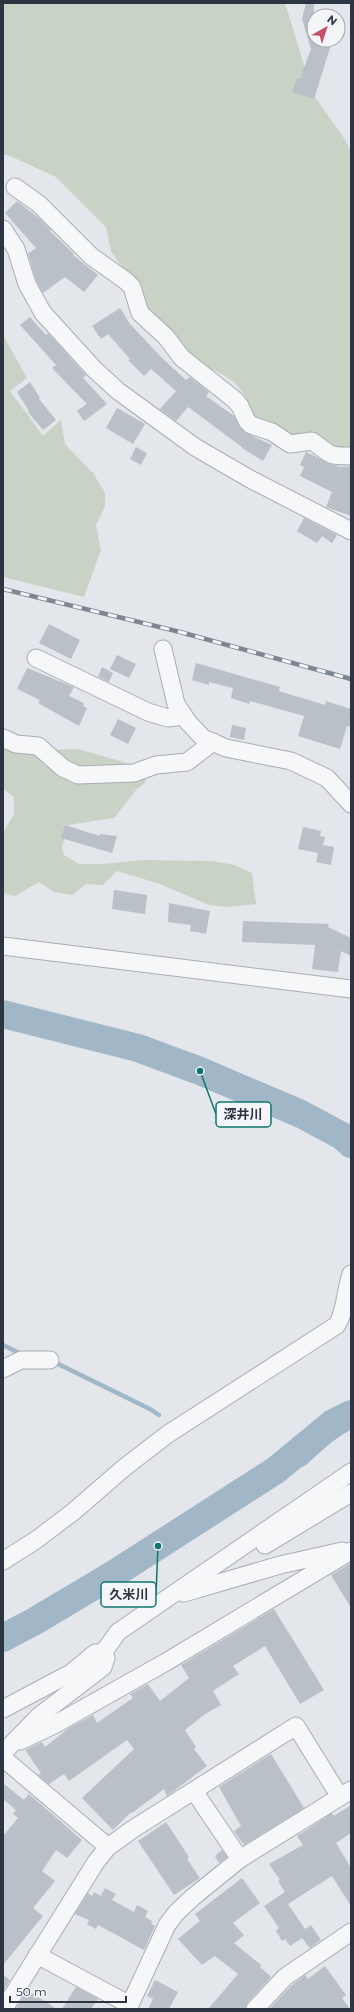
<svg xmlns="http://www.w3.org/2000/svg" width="354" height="2012" viewBox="0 0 354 2012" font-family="Montserrat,'Noto Sans JP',sans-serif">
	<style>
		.green { fill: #c9d3c5 }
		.water { fill: #a1b6c7 }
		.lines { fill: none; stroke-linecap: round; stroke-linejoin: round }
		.stream { stroke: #a1b6c7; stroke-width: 4.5 }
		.river { stroke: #a1b6c7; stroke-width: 28 }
		.building { fill: #bac0c7 }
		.minor-casing { stroke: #a8adb4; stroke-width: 19 }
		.minor { stroke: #f6f7f9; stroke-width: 17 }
		.rail-casing { stroke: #7d8793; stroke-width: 4.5 }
		.rail { stroke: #f3f5f8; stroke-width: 3; stroke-dasharray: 9; stroke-linecap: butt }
		.leader { fill: none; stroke: #0f766e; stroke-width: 1.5 }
		.callout-dot { fill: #0f766e; stroke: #f3f5f8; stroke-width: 1.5 }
		.callout { fill: #f3f5f8; stroke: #0f766e; stroke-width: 1.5 }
		.callout-label { font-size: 13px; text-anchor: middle; font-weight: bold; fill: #2c3541 }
	</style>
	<rect width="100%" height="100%" fill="#e3e6ea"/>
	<g class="green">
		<path d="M3,3H285L313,94L346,141L351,153V447L348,451L329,449L316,436L304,432L291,438L252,419C249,411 248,402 244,395C232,372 200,365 176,360L131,280L111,251L106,227L56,177L8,155H3Z"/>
		<path d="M3,335L27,378L10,391L43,436L61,420L65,444L93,473L105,493V506L96,525L101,550L84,597L3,577Z"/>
		<path d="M3,742L42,750L78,749L144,768L146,782L136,790L114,818L68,825L62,846L64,855L79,864H102L143,860L212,861L235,865L252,873L256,904L225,907L209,905L160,884L117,871L103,885L86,884L72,895L54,892L39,882L15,896L3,893V833L14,814V797L3,789Z"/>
	</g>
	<path class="water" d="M351,1404V1429L330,1443L306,1465L259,1488L258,1485L262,1470L274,1460L293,1438L310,1427L327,1422L343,1412Z"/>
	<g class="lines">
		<g class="stream">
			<path d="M3,1345L21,1354"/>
			<path d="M52,1361L150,1409L159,1415"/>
		</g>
		<g class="river">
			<path d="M3,1014L138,1048L200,1071L301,1114L342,1136L351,1144"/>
			<path d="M3,1638L35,1621L114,1574L276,1470L333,1423L351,1414"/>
		</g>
	</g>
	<g class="building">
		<path d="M306,3H314V41L316,40L331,45L314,99L292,92L297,78L300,79L311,49L302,19Z"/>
		<path d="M17,201L40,219L51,230L50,231L74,254L73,255L98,275L84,292L65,277L43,293L36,280L28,254L36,248L5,213Z"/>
		<path d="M120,308L130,324L162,358L186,380L190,377L209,392L206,396L234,416L244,432L272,445L263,461L242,448V447L188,407L176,421L160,409L176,391L151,369L144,376L128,360L130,359L108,334L101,339L92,326Z"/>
		<path d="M30,317L46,335L48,333L83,372L86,375L83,378L107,404L84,421L77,411L87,404L52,368L56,365L20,325Z"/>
		<path d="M30,382L40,398L39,399L56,420L43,430L28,412L29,411L17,392Z"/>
		<path d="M117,408L145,424L133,444L106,428Z"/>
		<path d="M136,447L147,453L141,465L130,459Z"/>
		<path d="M306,452L330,464L341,467L351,466V516L326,507L332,492L300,476L304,467L300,465Z"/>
		<path d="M304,518L337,535L332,543L322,536L317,543L297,531Z"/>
		<path d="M49,624L80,640L71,659L39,643Z"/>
		<path d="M117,655L136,664L129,678L110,669Z"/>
		<path d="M196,663L280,687L279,691L325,705L326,701L351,709V727L347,726L340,749L298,736L304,716L250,701L249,704L231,698L233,688L209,682V685L192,680Z"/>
		<path d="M102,667L113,673L109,682L98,677Z"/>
		<path d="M27,668L74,687L69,696L84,703L83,706L87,708L79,726L38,703L40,700L17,689Z"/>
		<path d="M118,719L136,728L128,744L110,735Z"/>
		<path d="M232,725L246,728L244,740L230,737Z"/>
		<path d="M65,825L100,836V834L117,836L112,853L61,838Z"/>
		<path d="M303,827L321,831L320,836L325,837L323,845L334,847L331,865L316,862L318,853L298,849Z"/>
		<path d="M114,890L147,895L145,914L112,909Z"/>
		<path d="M169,903L210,911L206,934L190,931L191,925L168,922Z"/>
		<path d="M243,921L329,924L328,927L351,938V956L341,951L338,972L312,969L315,945L242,942Z"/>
		<path d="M351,1563V1608L331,1575Z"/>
		<path d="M274,1609L324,1690L300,1704L265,1646L233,1666L239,1674L213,1691L221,1705L205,1714L185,1730L196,1747L194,1749L207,1766L167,1796L164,1789L132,1813L131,1812L113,1830L82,1798L134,1749L127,1740L69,1781L64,1774L49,1784L38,1775L41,1773L25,1750L42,1742L45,1747L69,1728L93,1715L97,1723L133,1698L130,1694L148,1684L160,1701L189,1678L181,1665Z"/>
		<path d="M271,1754L304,1808L244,1845L234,1831L241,1826L219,1787Z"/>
		<path d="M3,1783L24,1800L29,1794L82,1840L67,1858L56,1850L42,1871L55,1881L33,1908L43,1916L3,1965V1836L18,1818L13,1814L16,1810L3,1799Z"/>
		<path d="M351,1805V1833L336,1843L351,1868V1906L332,1876L288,1904L305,1929L311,1925L321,1940L310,1948L302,1938L290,1946L285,1939L282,1941L276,1931L279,1928L264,1906L285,1892L278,1881L280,1880L269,1864L303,1845L297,1836L332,1813L334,1816Z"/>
		<path d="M166,1822L189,1857L187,1859L200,1878L174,1895L138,1841Z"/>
		<path d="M222,1850L227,1857L219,1863L215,1856Z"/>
		<path d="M242,1878L260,1903L233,1923L244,1935L234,1943L261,1965L260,1967L271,1977L248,2002L245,2009H208L238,1974L215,1956L202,1965L178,1939L200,1921L195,1914Z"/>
		<path d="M105,1888L116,1894L112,1900L134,1912L137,1905L148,1911L145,1917L152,1921L151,1924L155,1926L144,1950L98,1925L96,1929L87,1924L89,1920L75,1914L88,1893L92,1896L94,1892L101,1896Z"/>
		<path d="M325,1966L346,1995L342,1998L350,2009H269L292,1985L305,1975L308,1979Z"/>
		<path d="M3,1975L10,1980L3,1992Z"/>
		<path d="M155,1980L178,1992L169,2009H148L153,1999L147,1996Z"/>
		<path d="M76,1987L98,1999L91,2009H62Z"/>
		<path d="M27,1990L57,2009H16Z"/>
	</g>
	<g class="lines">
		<defs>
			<g id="minor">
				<path d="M15,187L39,204L91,256L126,281L132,287L140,313L166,337L182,358L235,400L240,406L247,421L251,425L272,432L290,444L312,441C332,455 326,456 351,456"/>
				<path d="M3,229L16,249L27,284L43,313L94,369L118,391L195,447L250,479L351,531"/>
				<path d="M163,649L176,704L188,722L203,738L226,748L291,761L327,778L351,804"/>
				<path d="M36,658L148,712L168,718L184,716"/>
				<path d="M3,738L16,744L38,746L63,768L78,775L134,773L156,765L187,762L213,742"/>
				<path d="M3,946L351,989"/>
				<path d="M3,1369L21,1360H50"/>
				<path d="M265,1545L351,1493"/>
				<path d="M3,1561L36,1540L73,1512L125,1467L168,1434L337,1325C346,1310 345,1291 351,1274"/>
				<path d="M184,1593L280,1565L342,1551"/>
				<path d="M3,1709L71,1673L95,1653H103"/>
				<path d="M20,1741L54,1725L166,1662L351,1551"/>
				<path d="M3,1753L39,1716L103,1667L106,1658L103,1653L118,1632L351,1472"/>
				<path d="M3,1758L108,1847"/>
				<path d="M194,1791L240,1859"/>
				<path d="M37,1955L130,2005"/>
				<path d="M4,2009L96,1862L108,1847L133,1829L296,1726L340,1797"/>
				<path d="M128,2009L167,1925L176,1913L193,1897L240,1859L351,1790"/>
				<path d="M255,2009L285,1977L351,1932"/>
			</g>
		</defs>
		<use href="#minor" class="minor-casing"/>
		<use href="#minor" class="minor"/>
		<defs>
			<path id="rail" d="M3,589L180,632L351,679"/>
		</defs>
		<use href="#rail" class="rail-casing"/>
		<use href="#rail" class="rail"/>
	</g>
	<path class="leader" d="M200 1071L216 1114M158 1546L156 1595"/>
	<g class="callout-dot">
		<circle cx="200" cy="1071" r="4"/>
		<circle cx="158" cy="1546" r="4"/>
	</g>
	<g class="callout">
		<rect x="216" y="1102" width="55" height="25" rx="4"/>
		<rect x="101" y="1582" width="55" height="25" rx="4"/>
	</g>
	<g class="callout-label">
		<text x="243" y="1119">深井川</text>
		<text x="129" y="1599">久米川</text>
	</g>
	<rect width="354" height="2012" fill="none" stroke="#2c3541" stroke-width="8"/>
	<g transform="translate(326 28) rotate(39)"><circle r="19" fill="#f3f5f8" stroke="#a3a8af"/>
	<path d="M0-3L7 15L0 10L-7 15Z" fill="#c6516b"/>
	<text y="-6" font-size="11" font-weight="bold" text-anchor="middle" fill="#2c3541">N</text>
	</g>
	<path d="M10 1996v6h116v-6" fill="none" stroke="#2c3541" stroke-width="2"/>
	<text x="16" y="1996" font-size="12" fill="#2c3541" stroke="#f3f5f8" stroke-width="3" paint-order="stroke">50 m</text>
</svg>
